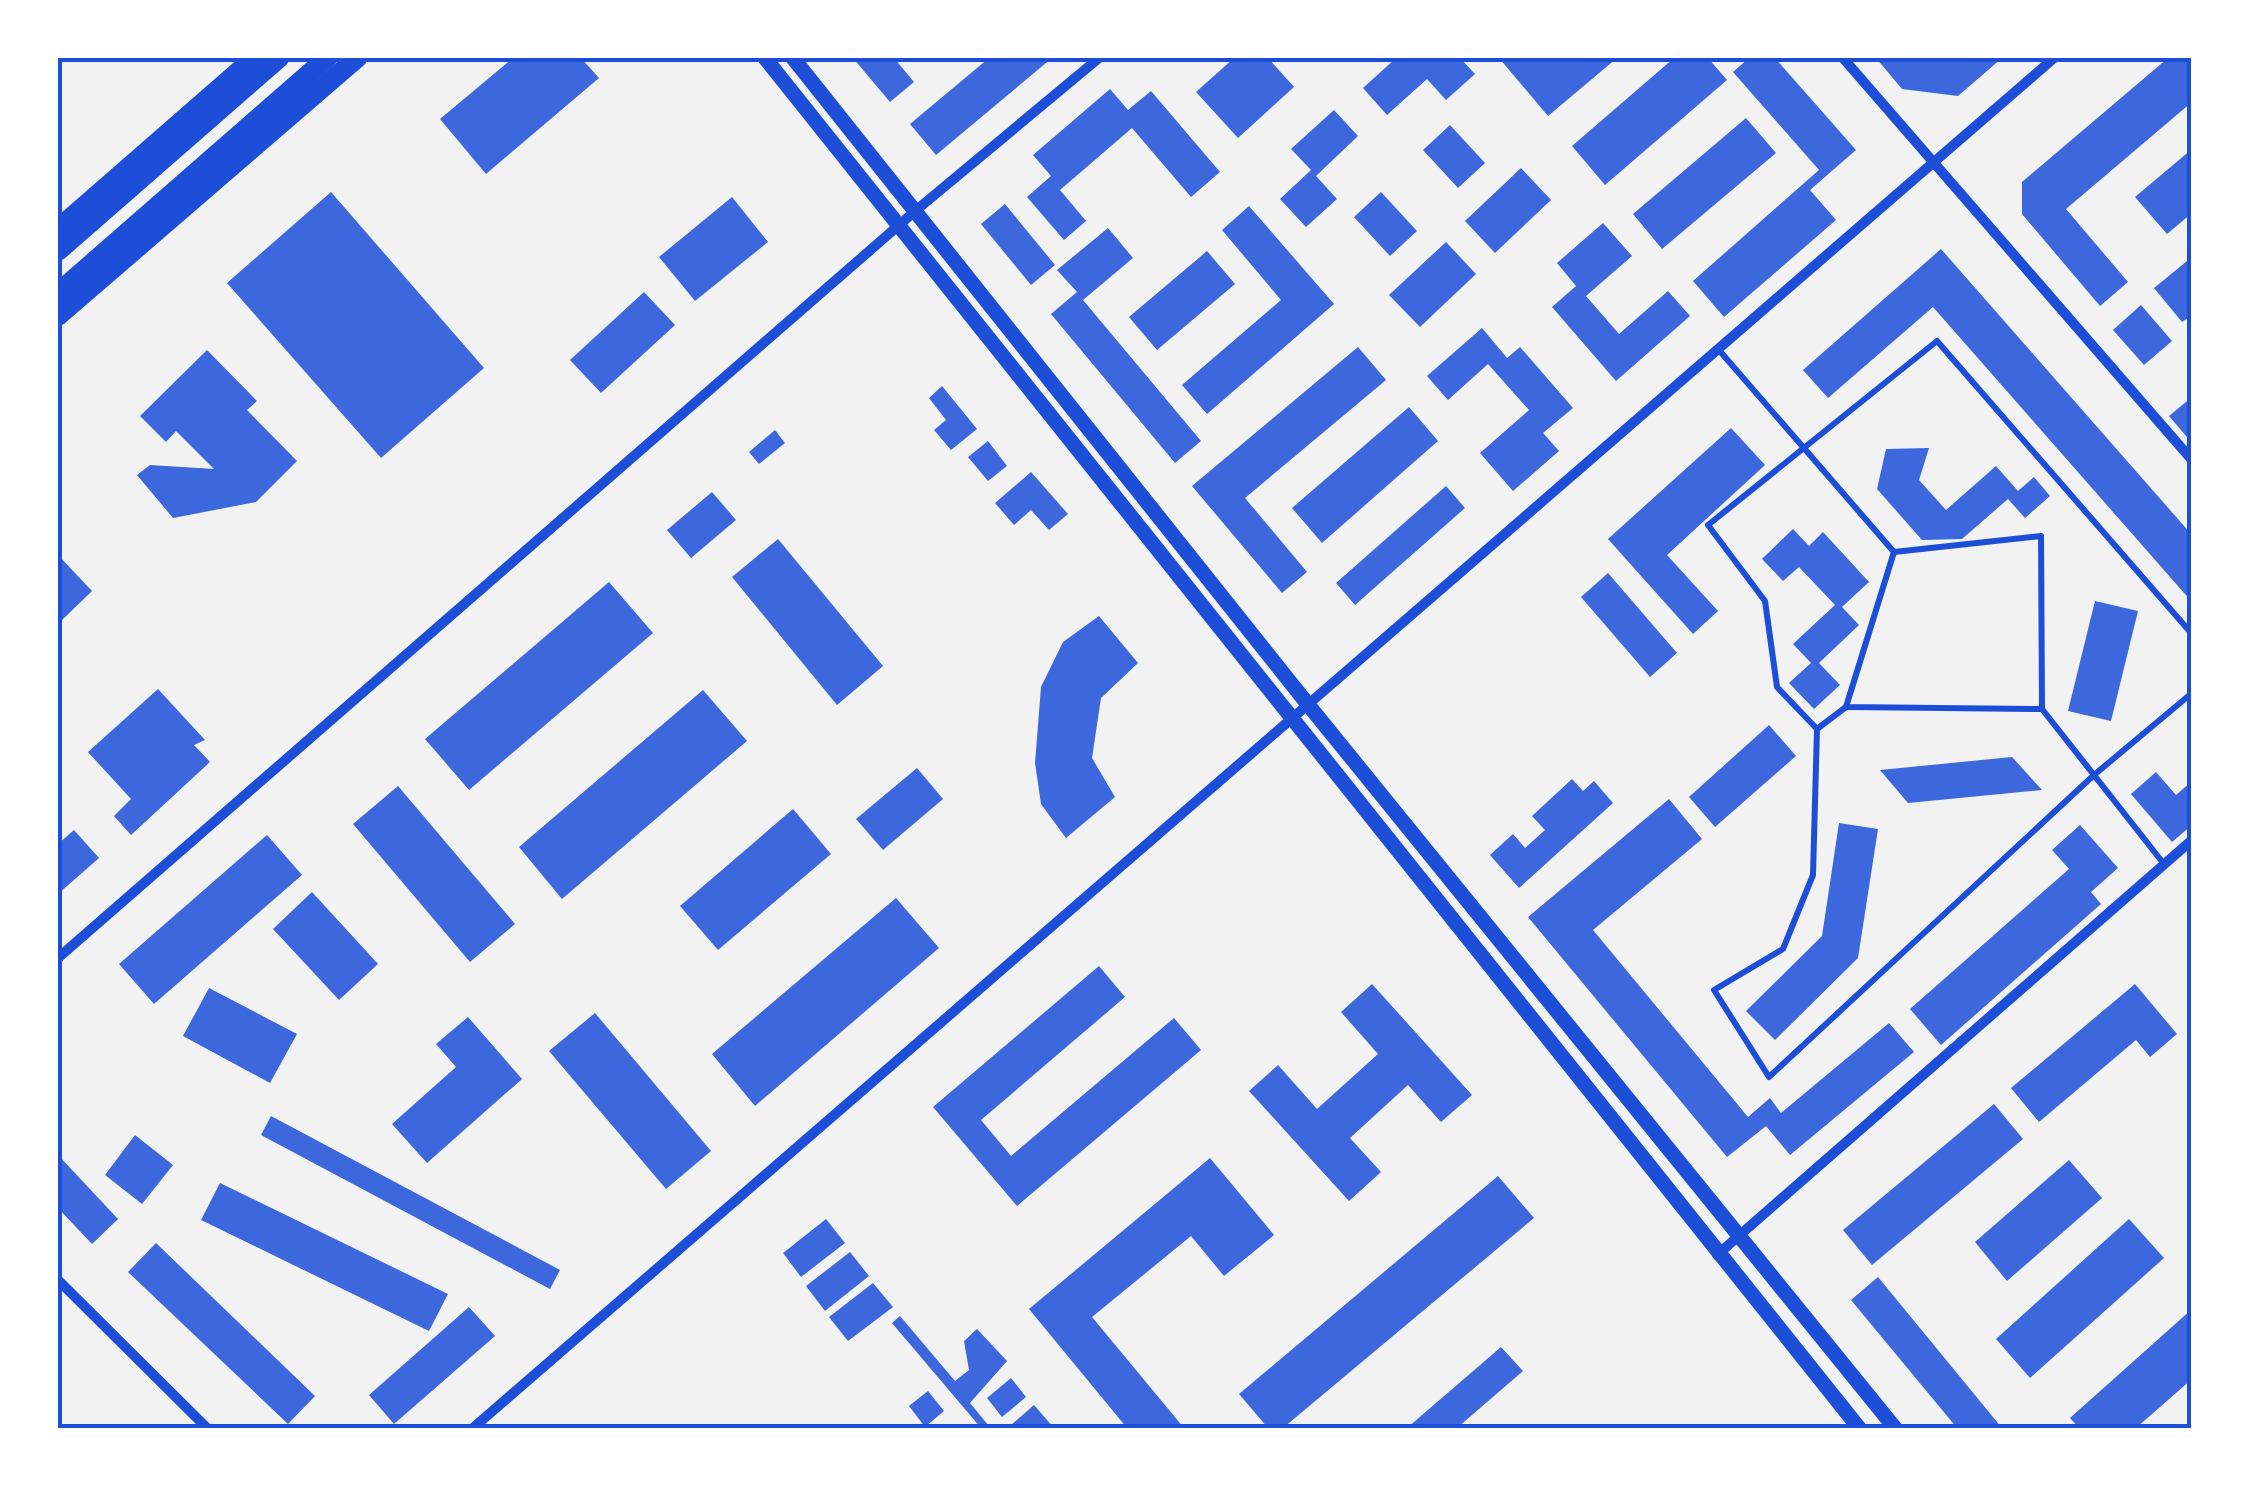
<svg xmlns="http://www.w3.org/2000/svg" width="2249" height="1486" viewBox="0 0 2249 1486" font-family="'Playfair Display',serif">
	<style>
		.building { fill: #3d67dc }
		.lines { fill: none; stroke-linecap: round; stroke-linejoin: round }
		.service { stroke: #1d4ed8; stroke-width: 6 }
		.minor { stroke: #1d4ed8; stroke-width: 10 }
		.tertiary { stroke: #1d4ed8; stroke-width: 15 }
		.primary { stroke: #1d4ed8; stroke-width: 20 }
		.trunk { stroke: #1d4ed8; stroke-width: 20 }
		.neatline { fill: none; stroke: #1d4ed8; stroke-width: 4 }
	</style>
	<rect width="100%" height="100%" fill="#f2f2f2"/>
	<g class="building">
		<path d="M513,58H581L599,78L486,174L440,119Z"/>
		<path d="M853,58H894L914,82L890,102Z"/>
		<path d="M989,58H1052L936,155L910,124Z"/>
		<path d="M1234,58H1268L1294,87L1238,138L1196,92Z"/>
		<path d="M1396,58H1411L1416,62L1421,58H1460L1475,74L1446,100L1427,79L1387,115L1363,88Z"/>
		<path d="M1499,58H1547L1551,62L1556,58H1617L1548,116Z"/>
		<path d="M1674,58H1708L1727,80L1605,185L1572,146Z"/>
		<path d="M1749,58H1775L1856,150L1810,190L1836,220L1724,317L1693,281L1819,170L1733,72Z"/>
		<path d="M1876,58H2002L1958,96L1902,89Z"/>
		<path d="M2168,58H2192V102L2066,209L2128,282L2100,306L2022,214V182Z"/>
		<path d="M1110,89L1128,110L1151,91L1220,172L1191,197L1132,128L1060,190L1086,221L1064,240L1027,197L1051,176L1033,155Z"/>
		<path d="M1334,110L1358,136L1316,176L1337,199L1306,227L1280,199L1311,170L1291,149Z"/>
		<path d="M1746,118L1776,153L1662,249L1633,214Z"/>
		<path d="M1450,125L1485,163L1458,188L1423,150Z"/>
		<path d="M2192,149V213L2167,234L2135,197Z"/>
		<path d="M1521,168L1551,200L1495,253L1465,221Z"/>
		<path d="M331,192L484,368L381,458L227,283Z"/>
		<path d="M1381,192L1417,231L1390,256L1354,217Z"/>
		<path d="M732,197L768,242L695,301L659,257Z"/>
		<path d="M1005,204L1055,265L1031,285L981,224Z"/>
		<path d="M1249,206L1334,304L1207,414L1182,385L1281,300L1222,230Z"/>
		<path d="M1603,223L1632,256L1586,296L1619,334L1668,291L1690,316L1616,381L1552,307L1576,286L1557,263Z"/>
		<path d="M1108,228L1133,258L1083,300L1201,441L1175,463L1051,314L1077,292L1057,270Z"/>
		<path d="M1446,242L1476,274L1420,327L1389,295Z"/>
		<path d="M1941,249L2192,535V602L1933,307L1828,398L1803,370Z"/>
		<path d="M1207,251L1235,284L1157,350L1129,317Z"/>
		<path d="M2192,257V315L2182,322L2154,288Z"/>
		<path d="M644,292L675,325L601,393L570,360Z"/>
		<path d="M2141,305L2172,341L2144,365L2113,330Z"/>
		<path d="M1482,328L1507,358L1520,347L1573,408L1543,433L1559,451L1513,491L1480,453L1529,410L1488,364L1448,400L1427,376Z"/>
		<path d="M1358,347L1386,380L1245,498L1307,572L1282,593L1192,486Z"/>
		<path d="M207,350L257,401L247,410L297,461L256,502L173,518L137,475L150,465L214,469L176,431L166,442L140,416Z"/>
		<path d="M942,386L977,429L951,450L934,430L946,420L929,398Z"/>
		<path d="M2192,397V443L2169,416Z"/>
		<path d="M1409,407L1438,441L1322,543L1292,508Z"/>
		<path d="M1731,428L1765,465L1667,555L1718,611L1693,634L1608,539Z"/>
		<path d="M775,430L785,443L759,464L749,452Z"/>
		<path d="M988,441L1007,466L988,481L968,457Z"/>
		<path d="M1929,448L1919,480L1946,510L1996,466L2018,491L2034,477L2050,496L2025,518L2008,499L1962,539L1922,540L1877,489L1886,449Z"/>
		<path d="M1031,472L1068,514L1049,530L1031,510L1014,525L995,503Z"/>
		<path d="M1446,486L1465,508L1355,605L1336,583Z"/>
		<path d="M712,492L736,520L691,558L667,530Z"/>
		<path d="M1793,529L1809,546L1823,532L1869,582L1842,607L1859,625L1819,663L1840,685L1814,709L1789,683L1811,663L1793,644L1835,605L1799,567L1783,581L1762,559Z"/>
		<path d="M778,539L883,666L837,705L732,577Z"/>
		<path d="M58,555L92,591L58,624Z"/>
		<path d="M1608,573L1677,653L1650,677L1581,597Z"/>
		<path d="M609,582L653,633L469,790L425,739Z"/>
		<path d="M2095,601L2138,611L2111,721L2068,711Z"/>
		<path d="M1099,616L1138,663L1101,698L1092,758L1115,797L1066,838L1041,804L1035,763L1041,687L1063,642Z"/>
		<path d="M158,689L205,740L194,745L210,762L131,835L114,816L131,799L88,752Z"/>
		<path d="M703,690L747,741L562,899L519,847Z"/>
		<path d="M1769,725L1796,756L1715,827L1689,797Z"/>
		<path d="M2012,757L2042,790L1908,803L1880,770Z"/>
		<path d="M917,768L943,799L883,850L856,819Z"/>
		<path d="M2156,772L2176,795L2192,781V825L2172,842L2131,794Z"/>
		<path d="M1572,779L1583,791L1594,781L1613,803L1519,888L1490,855L1513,834L1525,848L1545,830L1532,816Z"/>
		<path d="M398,786L515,924L470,962L353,824Z"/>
		<path d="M1669,799L1702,839L1593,930L1748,1117L1770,1098L1781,1113L1889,1023L1914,1052L1790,1155L1766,1126L1727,1157L1528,917Z"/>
		<path d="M793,809L831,854L718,950L680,906Z"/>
		<path d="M1839,823L1878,829L1858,958L1775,1040L1746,1011L1822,936Z"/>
		<path d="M2080,825L2118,868L2091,892L2101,904L1941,1045L1910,1009L2069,869L2052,850Z"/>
		<path d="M74,830L99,858L58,894V844Z"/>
		<path d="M267,835L302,875L154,1004L119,964Z"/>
		<path d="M312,892L378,964L339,1000L273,929Z"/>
		<path d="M896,898L939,948L755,1106L712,1054Z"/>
		<path d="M1099,966L1125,997L981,1120L1011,1156L1174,1018L1201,1050L1017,1206L933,1107Z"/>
		<path d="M1372,984L1472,1095L1441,1122L1408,1085L1350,1138L1381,1172L1349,1201L1249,1091L1278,1065L1317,1109L1378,1054L1341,1012Z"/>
		<path d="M2135,984L2177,1034L2150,1057L2136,1040L2039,1122L2011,1088Z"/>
		<path d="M209,988L297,1034L270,1083L183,1036Z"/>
		<path d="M595,1013L711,1151L666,1189L549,1051Z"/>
		<path d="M468,1017L522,1079L427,1163L392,1124L456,1067L436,1044Z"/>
		<path d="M1994,1104L2023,1139L1872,1265L1843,1230Z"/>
		<path d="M271,1116L560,1270L550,1289L261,1135Z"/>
		<path d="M135,1135L173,1165L142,1204L105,1175Z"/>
		<path d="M58,1155L118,1219L92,1244L58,1208Z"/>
		<path d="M1210,1158L1274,1235L1224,1276L1191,1236L1092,1317L1184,1428H1127L1029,1309Z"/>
		<path d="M2069,1160L2102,1198L2007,1281L1975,1242Z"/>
		<path d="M1498,1176L1534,1218L1283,1428H1268L1239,1394Z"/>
		<path d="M220,1183L448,1294L429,1331L201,1220Z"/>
		<path d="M826,1219L845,1243L801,1277L783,1253Z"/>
		<path d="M2129,1219L2164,1258L2030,1378L1996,1339Z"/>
		<path d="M156,1243L315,1396L288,1424L128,1272Z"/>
		<path d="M850,1252L869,1276L825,1311L806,1286Z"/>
		<path d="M1878,1277L2002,1428H1957L1851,1300Z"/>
		<path d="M873,1283L893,1307L848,1341L829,1317Z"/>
		<path d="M469,1307L495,1336L394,1424L369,1395Z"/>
		<path d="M2192,1309V1379L2136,1428H2079L2070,1418Z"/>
		<path d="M900,1316L955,1381L969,1370L964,1341L977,1329L1007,1361L970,1403L989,1426L986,1428H981L892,1323Z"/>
		<path d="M1501,1347L1523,1371L1457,1428H1407Z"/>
		<path d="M1011,1378L1026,1397L1002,1417L987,1398Z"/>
		<path d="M928,1391L944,1411L925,1427L909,1406Z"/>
		<path d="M1034,1405L1054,1428L1011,1425Z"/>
	</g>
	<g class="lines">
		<g class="service">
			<path d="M1718,349L1894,552L1846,707L2042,709L2164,864"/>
			<path d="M1894,552L2041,536L2042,709"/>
			<path d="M2192,634L1937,341L1708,525L1765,601L1777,687L1817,729L1813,875L1783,949L1714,990L1769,1077L2094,775L2192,693"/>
			<path d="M1817,729L1846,707"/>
		</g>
		<g class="minor">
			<path d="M1843,58L2192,460"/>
			<path d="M58,958L914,212L1099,58"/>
			<path d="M1717,1255L2192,840"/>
			<path d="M58,1280L207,1428"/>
			<path d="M473,1428L2054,58"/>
		</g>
		<g class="tertiary">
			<path d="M765,58L1859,1428"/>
			<path d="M793,58L1310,707L1895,1428"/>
		</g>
		<g class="primary">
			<path d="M58,229L254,58"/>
			<path d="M58,316L357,58"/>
		</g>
		<g class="trunk">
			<path d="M58,251L279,58"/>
			<path d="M58,293L327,58"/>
		</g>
	</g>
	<rect width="2249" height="1486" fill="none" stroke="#ffffff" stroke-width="120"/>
	<rect x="60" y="60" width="2129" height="1366" class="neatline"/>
</svg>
